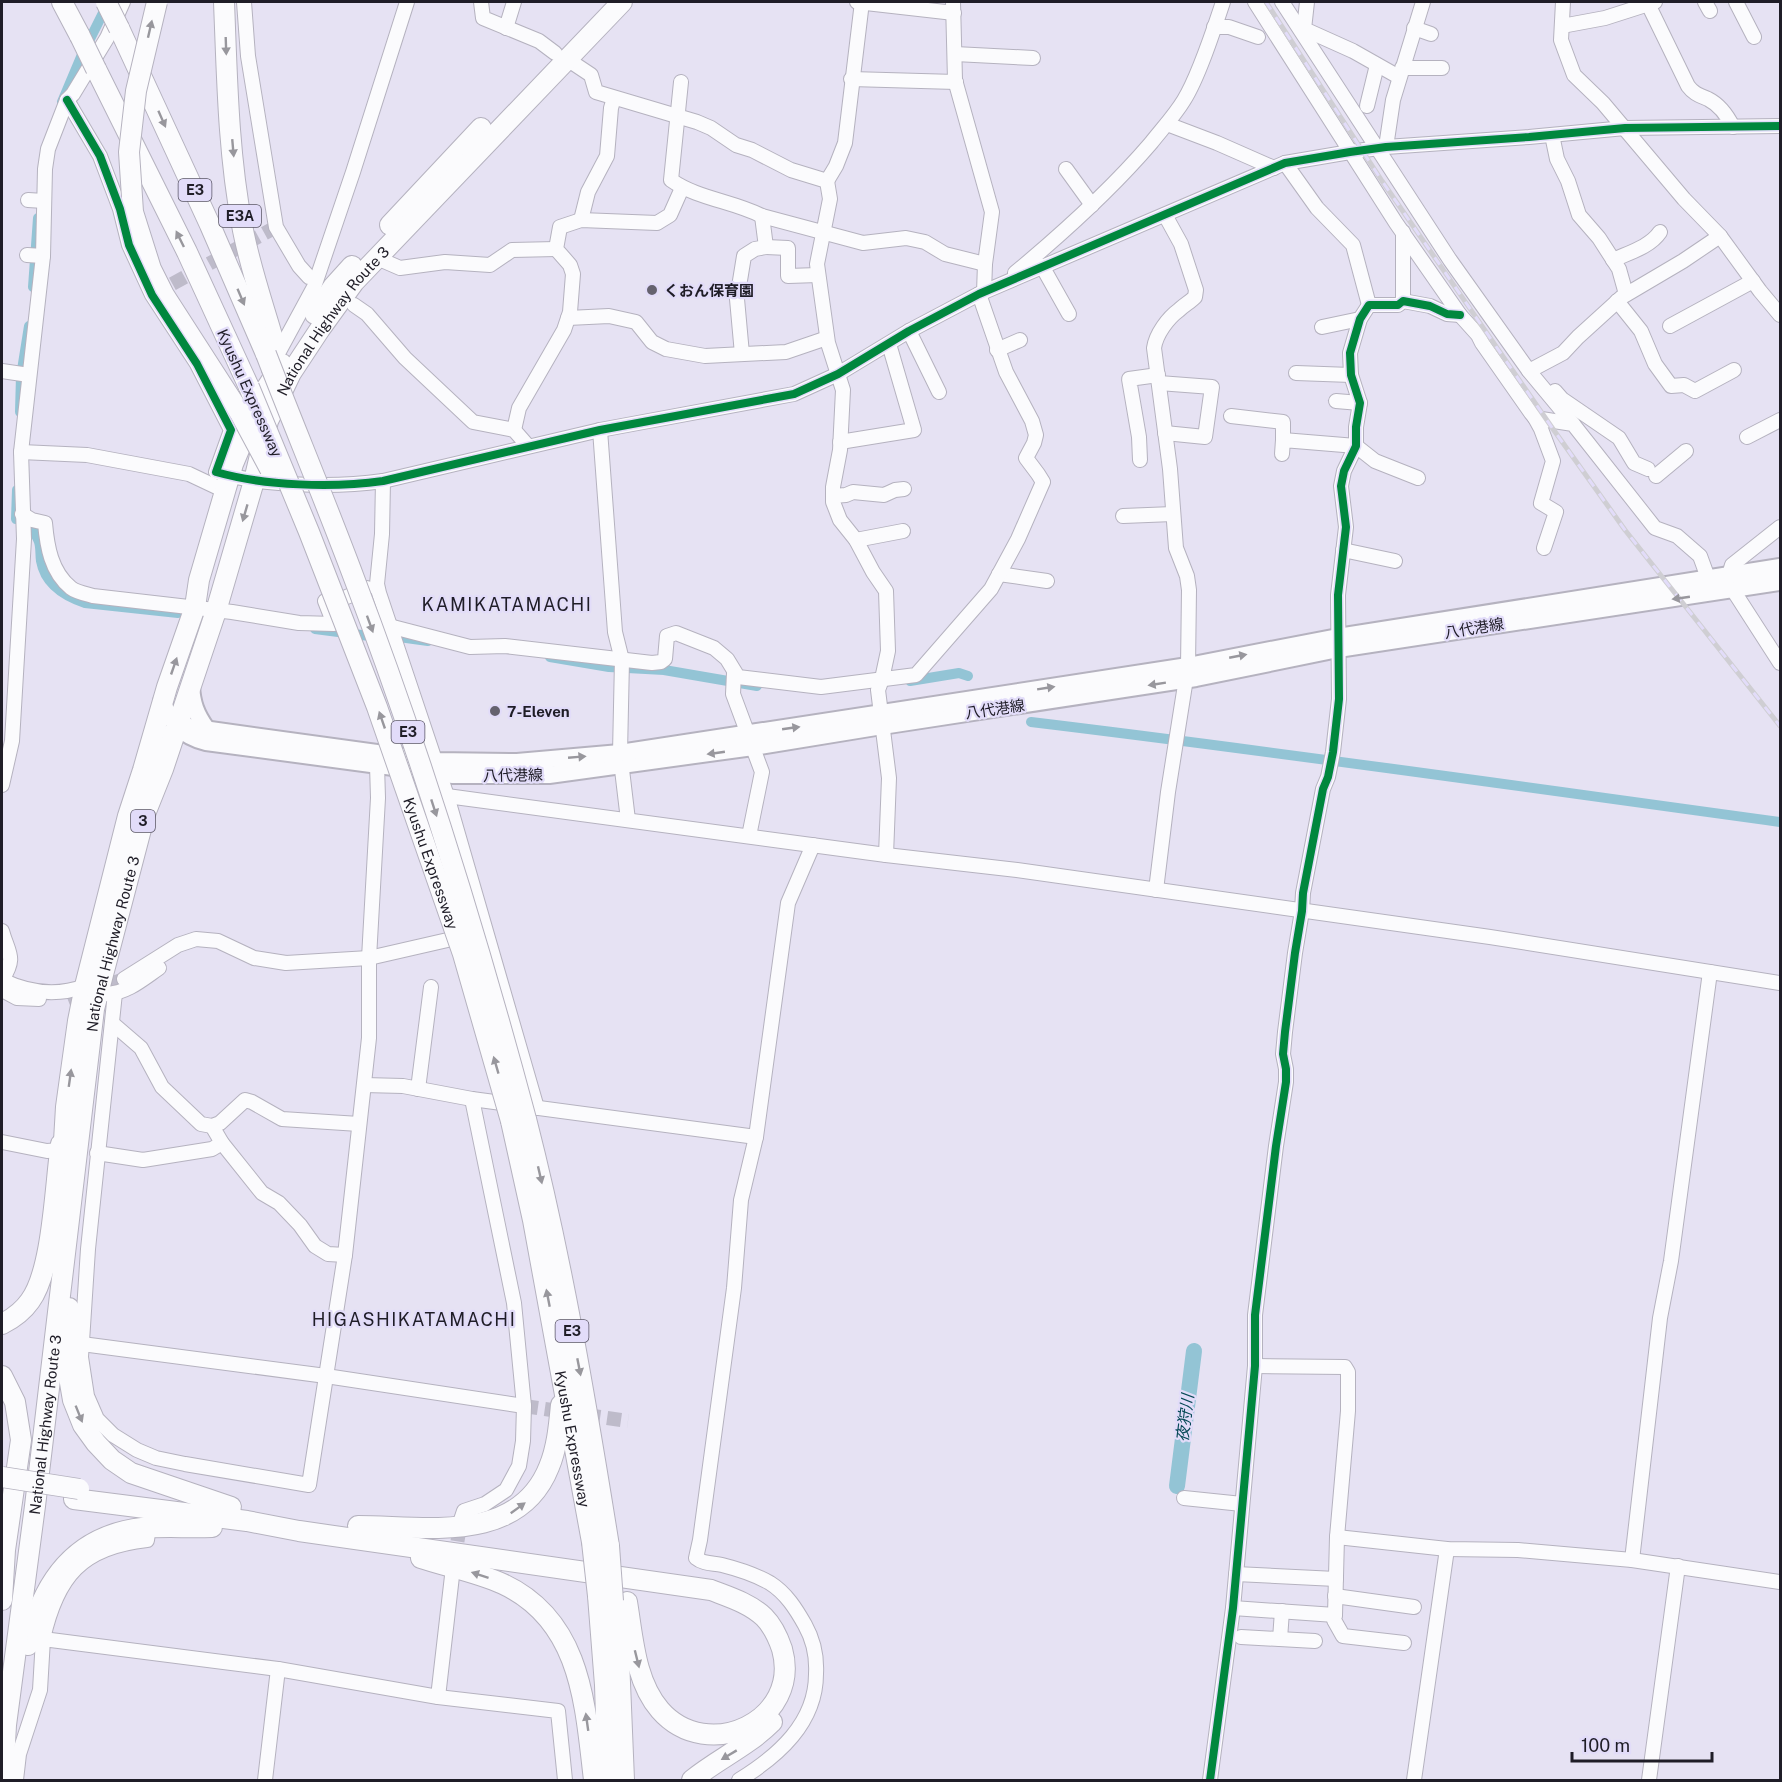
<svg xmlns="http://www.w3.org/2000/svg" width="1782" height="1782" viewBox="0 0 1782 1782" font-family="'Public Sans','Noto Sans JP',sans-serif">
	<style>
		.lines { fill: none; stroke-linecap: round; stroke-linejoin: round }
		.canal { stroke: #93c4d5; stroke-width: 10 }
		.river { stroke: #93c4d5; stroke-width: 16 }
		.minor-tunnel { stroke: #bebbca; stroke-width: 14; stroke-dasharray: 14 7; stroke-linecap: butt }
		.minor-casing { stroke: #b5b2bf; stroke-width: 16 }
		.major-casing { stroke: #b5b2bf; stroke-width: 20 }
		.highway-casing { stroke: #b5b2bf; stroke-width: 22 }
		.minor { stroke: #fbfbfd; stroke-width: 14 }
		.major { stroke: #fbfbfd; stroke-width: 16 }
		.highway { stroke: #fbfbfd; stroke-width: 20 }
		.rail-casing { stroke: #cfced3; stroke-width: 5 }
		.rail { stroke: #e2dcf9; stroke-width: 3; stroke-dasharray: 9; stroke-linecap: butt }
		.highway-bridge-casing { stroke: #b5b2bf; stroke-width: 22; stroke-linecap: butt }
		.highway-bridge { stroke: #fbfbfd; stroke-width: 20 }
		.cycleway-casing { stroke: #e2dcf9; stroke-width: 11 }
		.cycleway { stroke: #00873e; stroke-width: 8 }
		.oneway { fill: #98979d }
		.poi-dot { fill: #65626e; stroke: #e2dcf9; stroke-width: 2 }
		.labels { text-anchor: middle; dominant-baseline: central; stroke-width: 4.5; stroke-linejoin: round; paint-order: stroke }
		.shield { fill: #e2dcf9; stroke: #5a5666; stroke-width: 1.5 }
		.shield-label { font-size: 14px; font-weight: bold; fill: #1f1d27 }
		.poi-label { font-size: 15px; font-weight: bold; fill: #1f1d27; stroke: #e2dcf9; text-anchor: start }
		.street-label { font-size: 15px; fill: #1f1d27; stroke: #e2dcf9 }
		.water-label { font-size: 16px; font-style: italic; fill: #064956; stroke: #e2dcf9 }
		.quarter-label { font-size: 18px; letter-spacing: 1.5px; fill: #1f1d27; stroke: #e2dcf9 }
	</style>
	<rect width="100%" height="100%" fill="#e6e2f3"/>
	<g class="lines">
		<g class="canal">
			<path d="M62,102L81,57L107,5"/>
			<path d="M33,287L38,218"/>
			<path d="M20,412L21,376L29,326"/>
			<path d="M16,519L17,490"/>
			<path d="M30,524C33,530 37,536 39,542C41,548 40,555 41,561C45,584 64,596 85,603L178,613"/>
			<path d="M315,629L377,637"/>
			<path d="M399,637L428,641"/>
			<path d="M550,657L609,667L664,670L757,686"/>
			<path d="M910,681L959,673L968,676"/>
			<path d="M1031,722C1281,752 1531,788 1780,822"/>
		</g>
		<path class="river" d="M1177,1486L1194,1351"/>
		<g class="minor-tunnel">
			<path d="M154,294L276,227"/>
			<path d="M68,1000L124,979"/>
			<path d="M524,1406L628,1421"/>
			<path d="M454,1562L461,1520"/>
		</g>
		<defs>
			<g id="minor">
				<path d="M244,2L248,56L276,227L299,266L309,277"/>
				<path d="M481,2L483,18L539,41L555,53"/>
				<path d="M857,2L954,13"/>
				<path d="M953,2L955,80L992,212L985,264L984,292"/>
				<path d="M1255,2L1396,223L1460,315L1478,335L1482,343L1531,413L1535,418L1573,424L1655,528L1677,536L1700,556L1708,578L1713,586"/>
				<path d="M1282,2L1450,260L1529,371L1573,424"/>
				<path d="M1307,2L1304,29L1353,51L1399,77"/>
				<path d="M1563,2L1561,40L1574,75L1603,103L1684,199L1720,236L1760,291L1780,315"/>
				<path d="M1705,2L1710,11"/>
				<path d="M1736,2L1754,37"/>
				<path d="M1648,4L1688,86C1694,94 1699,95 1708,99C1720,105 1727,115 1733,127"/>
				<path d="M1562,26L1605,18L1655,2"/>
				<path d="M1214,27H1229L1258,37"/>
				<path d="M506,28L514,2"/>
				<path d="M1414,28L1431,34"/>
				<path d="M955,54L1033,58"/>
				<path d="M567,59L591,75L596,92L697,122L711,128L736,145L752,150L791,170L827,181L830,199L817,264L828,343L843,390L840,450L833,487V502L840,520L856,540L873,572L886,591L888,651L882,679L878,690L889,778L886,855"/>
				<path d="M1402,68H1442"/>
				<path d="M851,79L956,82"/>
				<path d="M681,82L671,180C698,199 733,201 762,216L863,243L906,238L925,242L945,254L985,264"/>
				<path d="M67,100L100,156L120,209L129,245L152,295L197,364L231,430L216,472C265,486 333,488 383,481L600,430L794,394L838,374L909,331L979,294L1285,163L1350,152L1386,147L1529,137L1625,128L1780,126"/>
				<path d="M1367,106L1377,65"/>
				<path d="M1167,124L1217,143L1274,168"/>
				<path d="M1552,135L1557,159L1568,181L1579,215L1599,238L1619,269L1626,294"/>
				<path d="M1386,147L1393,100L1423,2"/>
				<path d="M1285,163L1317,208L1353,245L1369,305"/>
				<path d="M1066,169L1092,205"/>
				<path d="M827,181L836,166L845,143L862,2"/>
				<path d="M28,200L44,201"/>
				<path d="M581,220L588,192L607,156L611,108L614,98"/>
				<path d="M1403,232V301"/>
				<path d="M766,247L788,248V276L818,275"/>
				<path d="M27,255L43,256"/>
				<path d="M377,258L400,268L445,262L490,265L512,250L556,249"/>
				<path d="M1613,260C1628,253 1650,247 1660,232"/>
				<path d="M1042,266L1069,314"/>
				<path d="M1015,273C1063,233 1110,191 1151,143C1162,129 1175,115 1184,100C1199,76 1214,29 1223,2"/>
				<path d="M1617,301L1641,331L1655,364L1671,386L1684,385L1695,391L1734,370"/>
				<path d="M354,305L367,314L405,358L473,422L514,430L528,446"/>
				<path d="M568,318L609,316L636,322L652,342L666,349L705,356L786,352L827,338"/>
				<path d="M1670,326L1753,281"/>
				<path d="M1322,327L1360,319"/>
				<path d="M909,331L939,392"/>
				<path d="M997,350L1020,340"/>
				<path d="M742,354L737,299L744,256L755,249L766,247L762,216"/>
				<path d="M269,370L314,287L353,172L407,2"/>
				<path d="M2,371L29,375"/>
				<path d="M1529,371L1563,353L1578,337L1622,297L1683,261L1720,236"/>
				<path d="M1296,373L1351,375"/>
				<path d="M1159,383L1212,387L1205,437L1165,433"/>
				<path d="M1555,391L1562,399L1619,438L1634,463L1648,469"/>
				<path d="M1336,401L1360,403"/>
				<path d="M1231,416L1283,422V440"/>
				<path d="M1535,418L1541,429L1553,461L1541,503L1556,512L1544,548"/>
				<path d="M514,430L519,408L564,330L570,312L573,274L570,265L556,249L560,227L581,220L657,223L670,215L682,188"/>
				<path d="M600,430L615,632L622,660L620,753L628,820"/>
				<path d="M1747,437L1780,420"/>
				<path d="M840,442L914,430L889,344"/>
				<path d="M21,452L87,455L189,474L225,491"/>
				<path d="M1282,454L1283,440L1356,446L1375,461L1418,478"/>
				<path d="M1140,460L1139,437L1129,379L1158,375"/>
				<path d="M1656,476L1686,451"/>
				<path d="M383,481L382,534L377,584L379,593L447,796L537,1108"/>
				<path d="M833,496L846,495L853,492L884,495L895,490L904,489"/>
				<path d="M22,514L32,520L45,523C47,546 51,572 71,588C76,592 86,594 93,596L232,612L299,623L334,624L325,601L342,599L367,588"/>
				<path d="M1123,516L1173,514"/>
				<path d="M1780,527L1732,565L1729,575L1733,590L1780,663"/>
				<path d="M856,540L903,531"/>
				<path d="M1343,550L1395,561"/>
				<path d="M999,574L1047,581"/>
				<path d="M389,626L470,647L505,646L652,663L661,662L665,659L667,636L676,633L714,648L727,659L738,677L821,687L916,675L991,589L1018,539L1043,482L1038,474L1026,458L1034,443L1036,435L1032,421L1006,372L979,294"/>
				<path d="M734,673L733,694L762,772L749,836"/>
				<path d="M2,785L12,741L24,539L21,452L43,256L45,169L48,149L67,100L73,94L107,38L123,2"/>
				<path d="M447,796L886,855L1017,870L1490,937L1780,983"/>
				<path d="M1156,890L1168,792L1188,666L1189,590L1187,576L1176,548L1170,469L1154,348C1156,334 1168,318 1179,310C1184,305 1190,302 1195,297L1196,290L1181,244L1165,215"/>
				<path d="M2,931C8,953 17,957 2,980"/>
				<path d="M124,979L178,945L196,939L218,941L254,958L286,963L369,958L465,936"/>
				<path d="M2,980C29,993 56,997 85,986"/>
				<path d="M2,990L17,998L39,999"/>
				<path d="M115,993L88,1249L81,1357L87,1396L97,1419L113,1435L137,1450L156,1458L185,1464L309,1485L345,1255L369,1038V958L378,798L377,765"/>
				<path d="M107,994C127,993 143,979 159,968"/>
				<path d="M112,1023L141,1048L162,1087L201,1124L212,1126L220,1123L245,1100L252,1102L282,1119L359,1124"/>
				<path d="M364,1085L403,1086L472,1099L756,1137"/>
				<path d="M418,1089L431,987"/>
				<path d="M212,1126L222,1143L262,1193L279,1203L300,1225L315,1246L328,1254L345,1255"/>
				<path d="M2,1142L47,1151L60,1150"/>
				<path d="M97,1153L143,1160L212,1149L222,1143"/>
				<path d="M82,1344L326,1376L524,1406"/>
				<path d="M1184,1498L1242,1504"/>
				<path d="M461,1520L464,1511L485,1504L506,1490L519,1466L523,1441L524,1406L514,1303L472,1099"/>
				<path d="M1337,1537L1447,1549L1518,1550L1632,1560L1780,1582"/>
				<path d="M1632,1560L1660,1318L1671,1261L1710,972"/>
				<path d="M1236,1574L1336,1579"/>
				<path d="M1335,1596L1414,1607"/>
				<path d="M1233,1608L1335,1615L1337,1537L1348,1411V1372L1345,1367L1255,1366"/>
				<path d="M1335,1615L1334,1620L1343,1636L1404,1643"/>
				<path d="M1241,1637L1315,1641"/>
				<path d="M43,1639C57,1576 82,1547 147,1540L148,1533"/>
				<path d="M1280,1639L1282,1611"/>
				<path d="M438,1697L452,1576"/>
				<path d="M16,1780L19,1754L40,1690L43,1639L278,1669L438,1697L558,1711L565,1780"/>
				<path d="M265,1780L278,1669"/>
				<path d="M739,1780C778,1756 816,1723 816,1674C817,1656 814,1641 805,1625C796,1609 786,1593 770,1583C756,1575 738,1569 722,1565C714,1563 703,1564 696,1558L700,1540L734,1288L741,1200L756,1137L788,903L813,845"/>
				<path d="M1210,1780L1233,1608L1255,1366V1315L1276,1146L1286,1082V1069L1283,1054L1285,1032L1295,953L1302,911L1303,893L1323,789L1328,777L1333,752L1339,699L1338,595L1346,527L1341,486L1344,471L1356,446V427L1360,403L1351,375L1350,353L1360,319L1369,305H1398L1403,301L1430,306L1447,314L1460,315"/>
				<path d="M1414,1780L1447,1549"/>
				<path d="M1649,1780L1678,1566"/>
			</g>
			<g id="major">
				<path d="M191,686C192,703 196,714 206,728"/>
				<path d="M162,701C171,723 182,736 206,742L453,775H549L753,747L882,726L1196,678L1338,649L1780,582"/>
				<path d="M150,759C161,740 166,730 189,727L435,761L517,762L620,753L1188,666L1338,637L1780,567"/>
			</g>
			<g id="highway">
				<path d="M62,2L80,36"/>
				<path d="M224,2C227,75 228,152 242,225C249,264 262,301 273,339"/>
				<path d="M119,28L210,225L266,354"/>
				<path d="M96,69L187,252L249,387"/>
				<path d="M390,225L481,128"/>
				<path d="M315,314L333,287L352,266"/>
				<path d="M526,1119C562,1259 586,1403 609,1546"/>
				<path id="s1" d="M511,1121L533,1220L592,1542"/>
				<path d="M63,1158L66,1107L78,1021L85,986L128,816L143,770L167,687L195,607L199,580L233,464L262,395L282,364"/>
				<path d="M69,1308V1377L73,1400L83,1425L96,1443L112,1460L131,1473L231,1507"/>
				<path d="M2,1324C12,1319 23,1311 30,1301C53,1270 55,1184 61,1144"/>
				<path d="M2,1376L15,1402L21,1440L5,1550L2,1600"/>
				<path d="M74,1499L247,1521L299,1531L711,1590C729,1597 749,1603 764,1617C773,1626 778,1637 782,1649C802,1720 708,1765 660,1710C635,1681 633,1638 627,1602"/>
				<path d="M358,1526C425,1526 518,1545 549,1467C557,1448 559,1426 561,1405"/>
				<path d="M421,1558C448,1567 477,1572 503,1584C582,1621 585,1705 594,1780"/>
				<path d="M598,1596L605,1685L608,1780"/>
				<path d="M613,1601L619,1659L624,1780"/>
				<path d="M28,1645C42,1582 74,1536 142,1528C165,1526 188,1528 212,1527"/>
				<path id="s2" d="M3,1780L6,1725L35,1506L94,1009L145,814L163,769L216,611L254,481L268,421L291,373L320,329L354,282L622,2"/>
				<path d="M692,1780C718,1759 748,1746 772,1722"/>
			</g>
		</defs>
		<use href="#minor" class="minor-casing"/>
		<use href="#major" class="major-casing"/>
		<use href="#highway" class="highway-casing"/>
		<use href="#minor" class="minor"/>
		<use href="#major" class="major"/>
		<use href="#highway" class="highway"/>
		<defs>
			<path id="rail" d="M1266,2L1382,181L1553,429L1625,530L1780,726"/>
		</defs>
		<use href="#rail" class="rail-casing"/>
		<use href="#rail" class="rail"/>
		<defs>
			<g id="highway-bridge">
				<path d="M106,2L119,28"/>
				<path d="M157,2L136,91L129,152L133,212L151,269L164,295L240,413L270,469"/>
				<path d="M80,36L96,69"/>
				<path d="M266,354C295,429 326,503 354,578C421,754 477,936 526,1119"/>
				<path id="s3" d="M249,387L309,532L377,707L463,954L511,1121"/>
				<path d="M2,1477L79,1489"/>
				<path d="M592,1542L598,1596"/>
				<path d="M609,1546L613,1601"/>
			</g>
		</defs>
		<use href="#highway-bridge" class="highway-bridge-casing"/>
		<use href="#highway-bridge" class="highway-bridge"/>
		<defs>
			<g id="cycleway">
				<path d="M67,100L100,156L120,209L129,245L152,295L197,364L231,430L216,472C265,486 333,488 383,481L600,430L794,394L838,374L909,331L979,294L1285,163L1350,152L1386,147L1529,137L1625,128L1780,126"/>
				<path d="M1210,1780L1233,1608L1255,1366V1315L1276,1146L1286,1082V1069L1283,1054L1285,1032L1295,953L1302,911L1303,893L1323,789L1328,777L1333,752L1339,699L1338,595L1346,527L1341,486L1344,471L1356,446V427L1360,403L1351,375L1350,353L1360,319L1369,305H1398L1403,301L1430,306L1447,314L1460,315"/>
			</g>
		</defs>
		<use href="#cycleway" class="cycleway-casing"/>
		<use href="#cycleway" class="cycleway"/>
	</g>
	<defs><path id="oneway-solid" d="M-6-.8H1V-3.2L6.5 0L1 3.2V.8H-6Z" transform="scale(1.5)"/></defs>
	<g class="oneway">
		<use href="#oneway-solid" transform="translate(150 29) rotate(-77)"/>
		<use href="#oneway-solid" transform="translate(226 46) rotate(88)"/>
		<use href="#oneway-solid" transform="translate(162 119) rotate(66)"/>
		<use href="#oneway-solid" transform="translate(233 148) rotate(85)"/>
		<use href="#oneway-solid" transform="translate(180 239) rotate(-116)"/>
		<use href="#oneway-solid" transform="translate(241 297) rotate(67)"/>
		<use href="#oneway-solid" transform="translate(245 513) rotate(106)"/>
		<use href="#oneway-solid" transform="translate(1681 598) rotate(172)"/>
		<use href="#oneway-solid" transform="translate(370 624) rotate(70)"/>
		<use href="#oneway-solid" transform="translate(1238 656) rotate(-11)"/>
		<use href="#oneway-solid" transform="translate(174 666) rotate(-71)"/>
		<use href="#oneway-solid" transform="translate(1157 684) rotate(171)"/>
		<use href="#oneway-solid" transform="translate(1046 688) rotate(-9)"/>
		<use href="#oneway-solid" transform="translate(382 720) rotate(-109)"/>
		<use href="#oneway-solid" transform="translate(791 728) rotate(-8)"/>
		<use href="#oneway-solid" transform="translate(716 753) rotate(172)"/>
		<use href="#oneway-solid" transform="translate(577 757) rotate(-5)"/>
		<use href="#oneway-solid" transform="translate(434 808) rotate(72)"/>
		<use href="#oneway-solid" transform="translate(496 1065) rotate(-106)"/>
		<use href="#oneway-solid" transform="translate(70 1078) rotate(-82)"/>
		<use href="#oneway-solid" transform="translate(540 1175) rotate(77)"/>
		<use href="#oneway-solid" transform="translate(548 1298) rotate(-101)"/>
		<use href="#oneway-solid" transform="translate(579 1367) rotate(79)"/>
		<use href="#oneway-solid" transform="translate(79 1414) rotate(68)"/>
		<use href="#oneway-solid" transform="translate(518 1508) rotate(-36)"/>
		<use href="#oneway-solid" transform="translate(480 1575) rotate(-162)"/>
		<use href="#oneway-solid" transform="translate(637 1659) rotate(76)"/>
		<use href="#oneway-solid" transform="translate(587 1722) rotate(-98)"/>
		<use href="#oneway-solid" transform="translate(729 1755) rotate(149)"/>
	</g>
	<g class="poi-dot">
		<circle cx="652" cy="290" r="6"/>
		<circle cx="495" cy="711" r="6"/>
	</g>
	<g class="labels">
		<g class="shield">
			<rect x="178.5" y="179" width="33" height="22" rx="4.5"/>
			<rect x="219" y="205" width="42" height="22" rx="4.5"/>
			<rect x="391.5" y="721" width="33" height="22" rx="4.5"/>
			<rect x="131" y="810" width="24" height="22" rx="4.5"/>
			<rect x="555.5" y="1320" width="33" height="22" rx="4.5"/>
		</g>
		<g class="shield-label">
			<text x="195" y="190">E3</text>
			<text x="240" y="216">E3A</text>
			<text x="408" y="732">E3</text>
			<text x="143" y="821">3</text>
			<text x="572" y="1331">E3</text>
		</g>
		<g class="poi-label">
			<text x="664" y="290">くおん保育園</text>
			<text x="507" y="711">7-Eleven</text>
		</g>
		<g class="street-label">
			<text stroke="none"><textPath href="#s2" startOffset="1510">National Highway Route 3</textPath></text>
			<text transform="translate(250 393) rotate(66)">Kyushu Expressway</text>
			<text transform="translate(1474 628) rotate(-9)">八代港線</text>
			<text transform="translate(995 709) rotate(-8)">八代港線</text>
			<text transform="translate(513 775) rotate(-1)">八代港線</text>
			<text stroke="none"><textPath href="#s3" startOffset="510">Kyushu Expressway</textPath></text>
			<text stroke="none"><textPath href="#s2" startOffset="844">National Highway Route 3</textPath></text>
			<text stroke="none"><textPath href="#s2" startOffset="358">National Highway Route 3</textPath></text>
			<text stroke="none"><textPath href="#s1" startOffset="324">Kyushu Expressway</textPath></text>
		</g>
		<g class="water-label">
			<text transform="translate(1185 1418) rotate(-83)">夜狩川</text>
		</g>
		<g class="quarter-label">
			<text x="507" y="604">KAMIKATAMACHI</text>
			<text x="414" y="1319">HIGASHIKATAMACHI</text>
		</g>
	</g>
	<rect width="1782" height="1782" fill="none" stroke="#1f1d27" stroke-width="6"/>
	<path d="M1572 1752v9h140v-9" fill="none" stroke="#1f1d27" stroke-width="3"/>
	<text x="1581" y="1752" font-size="18" fill="#1f1d27" stroke="#e2dcf9" stroke-width="4.5" paint-order="stroke">100 m</text>
</svg>
